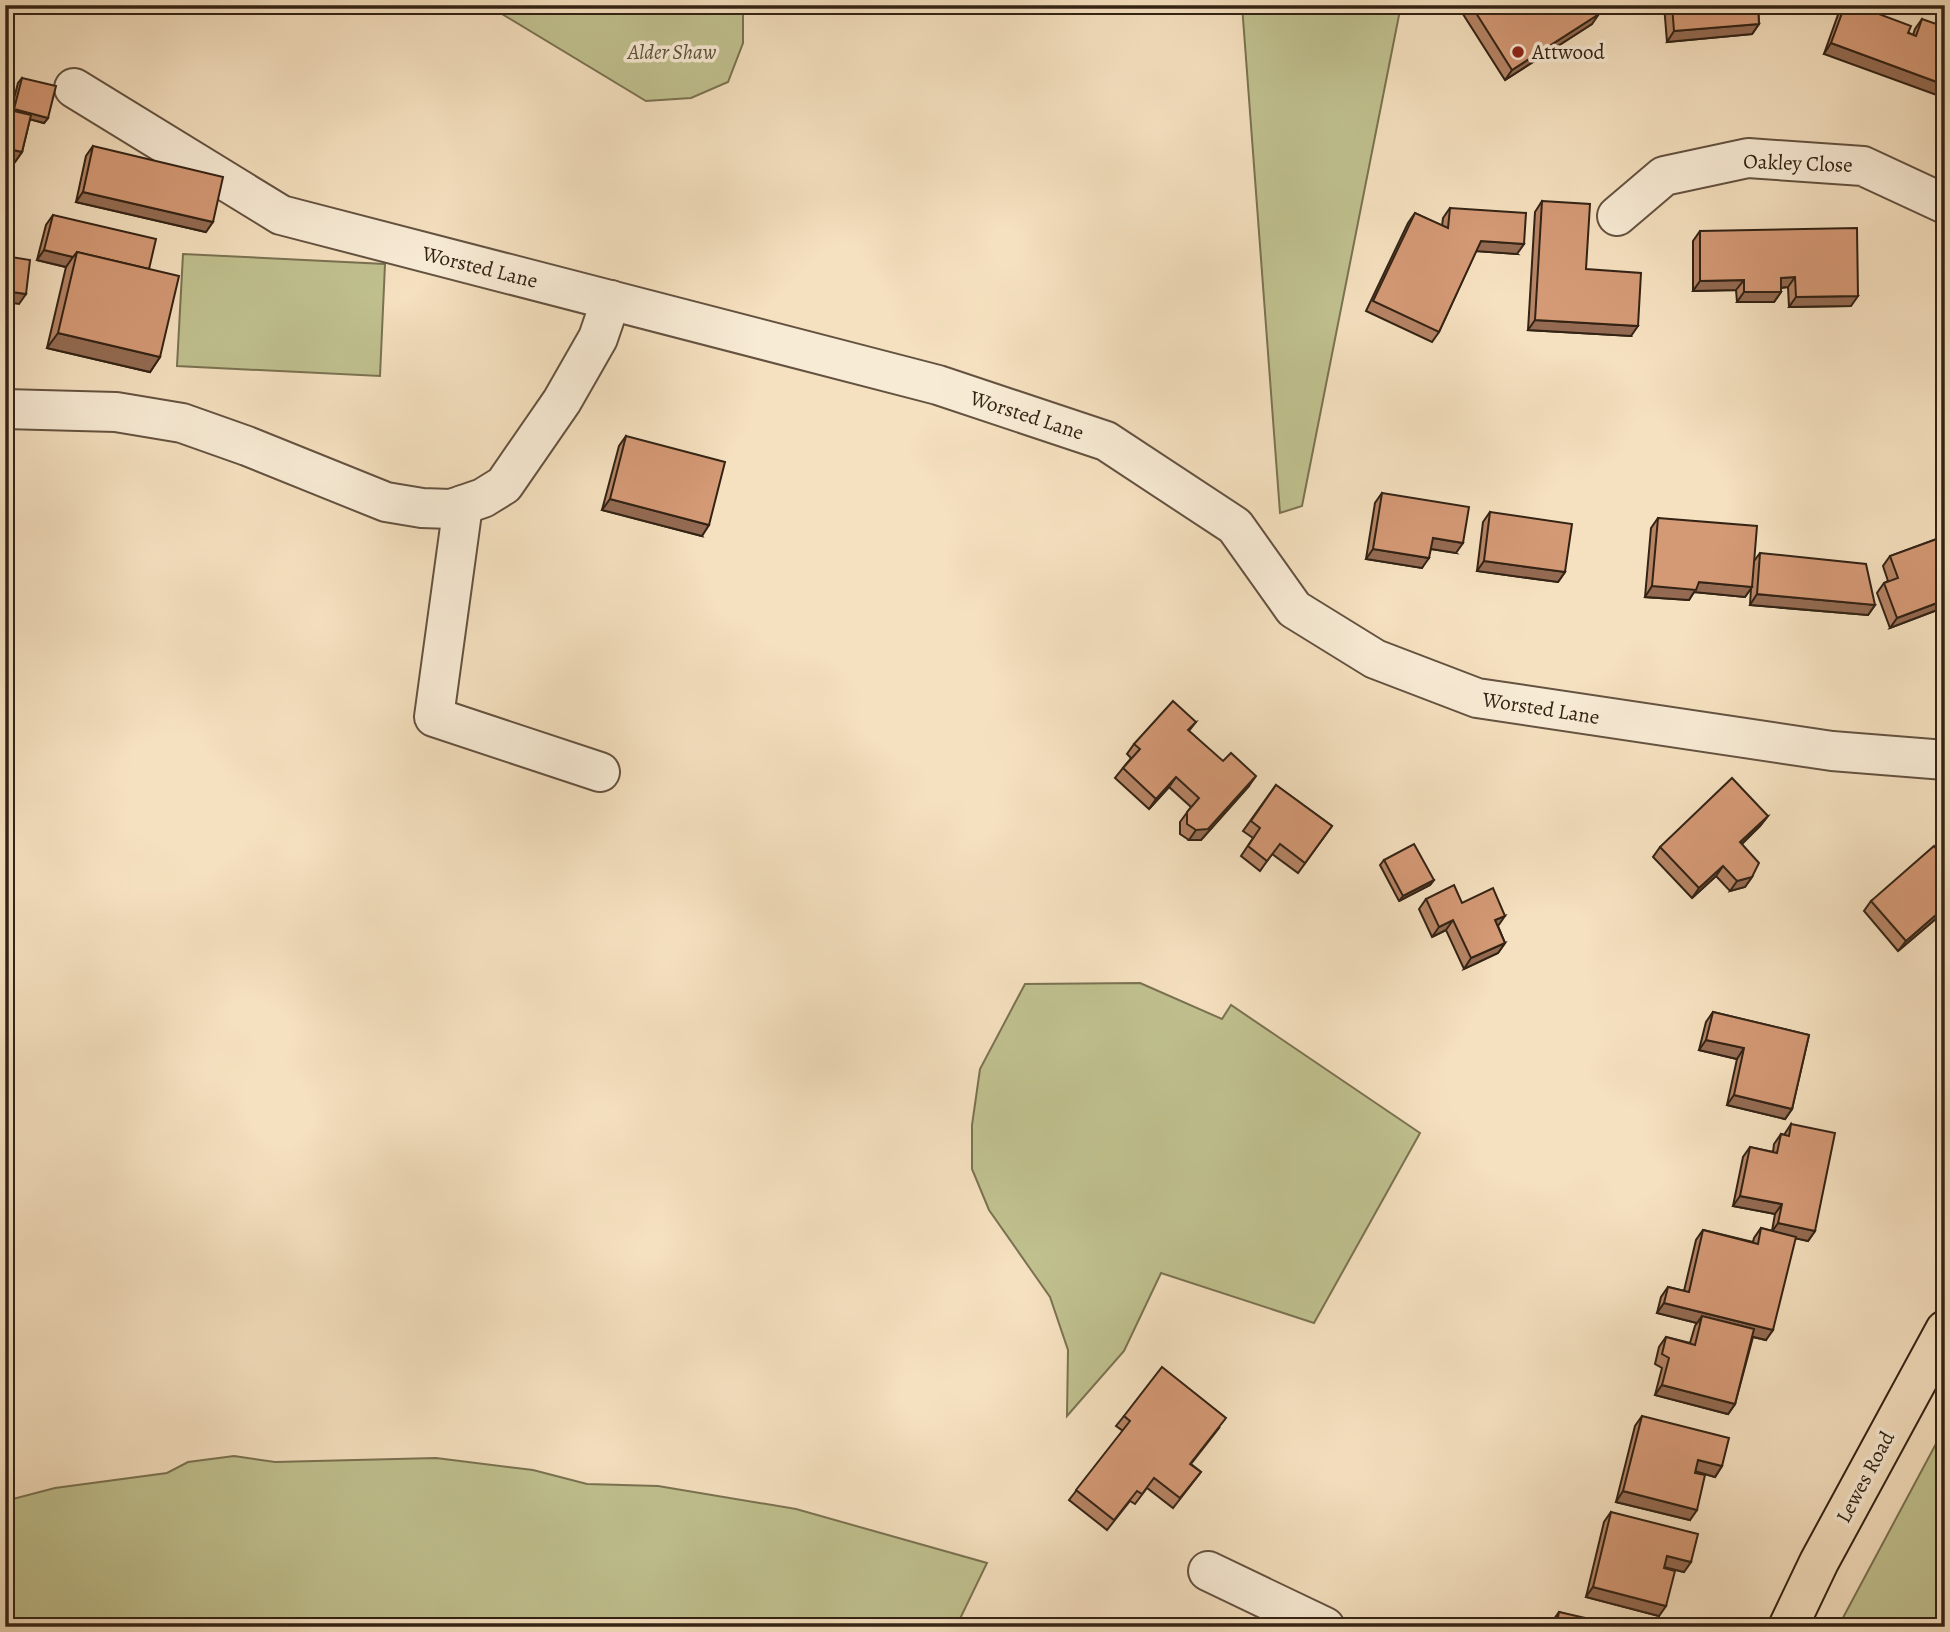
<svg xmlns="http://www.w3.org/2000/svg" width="1950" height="1632" viewBox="0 0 1950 1632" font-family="Alegreya,serif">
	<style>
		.green { fill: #c0c18f; stroke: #7a7252; stroke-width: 2 }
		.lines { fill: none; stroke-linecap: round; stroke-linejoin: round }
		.minor-casing { stroke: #645240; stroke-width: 42 }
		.highway-casing { stroke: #332315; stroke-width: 42 }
		.minor { stroke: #f8ebd5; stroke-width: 38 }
		.highway { stroke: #f5e0bf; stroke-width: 38 }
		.wall { fill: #b68465; stroke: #332315; stroke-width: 2 }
		.shaded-wall { fill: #946b52; stroke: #332315; stroke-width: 2 }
		.building { fill: #d49975; stroke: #332315; stroke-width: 2 }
		.poi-dot { fill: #8f2418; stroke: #f8ebd5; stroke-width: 2.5 }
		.labels { text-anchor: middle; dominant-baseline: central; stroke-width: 7; stroke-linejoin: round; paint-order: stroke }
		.park-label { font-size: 21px; font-style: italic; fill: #5d523a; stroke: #f8ebd5 }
		.poi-label { font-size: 21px; fill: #332315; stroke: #f8ebd5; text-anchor: start }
		.street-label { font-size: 21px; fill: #332315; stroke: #f8ebd5 }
	</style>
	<rect width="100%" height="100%" fill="#f5e0bf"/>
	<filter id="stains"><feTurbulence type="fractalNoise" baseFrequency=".00286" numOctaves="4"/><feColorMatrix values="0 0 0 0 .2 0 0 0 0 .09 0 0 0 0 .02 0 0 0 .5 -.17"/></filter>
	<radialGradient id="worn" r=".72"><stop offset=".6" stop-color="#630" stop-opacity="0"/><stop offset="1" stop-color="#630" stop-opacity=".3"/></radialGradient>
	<g class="green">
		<path d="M487,5H743V43L728,82L691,98L646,101Z"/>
		<path d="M1242,5H1401L1302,506L1280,513Z"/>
		<path d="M183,254L385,264L380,376L177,366Z"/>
		<path d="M1140,983L1222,1019L1231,1005L1420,1133L1314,1323L1161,1273L1124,1351L1067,1416L1068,1350L1050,1297L989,1210L972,1169V1125L980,1069L1025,984Z"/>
		<path d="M1945,1427V1627H1838Z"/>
		<path d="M234,1456L275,1462L436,1458L533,1470L587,1484L658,1486L796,1509L987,1563L956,1627H5V1501L55,1488L167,1473L188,1462Z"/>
	</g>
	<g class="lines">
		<defs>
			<g id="minor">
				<path d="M74,88L281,215L938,385L1106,441L1235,526L1294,609L1375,659L1477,698L1832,751L1945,760"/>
				<path d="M1617,216L1664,176L1748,158L1863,166L1945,204"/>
				<path d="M5,409L116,412L182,423L247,446L386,502L422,508L451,509L483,498L504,485L562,401L598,338L611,300"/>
				<path d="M463,505L434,717L600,772"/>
				<path d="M1208,1571L1325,1627"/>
			</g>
			<path id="highway" d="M1788,1627L1819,1562L1945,1330"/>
		</defs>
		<use href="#minor" class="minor-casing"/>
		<use href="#highway" class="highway-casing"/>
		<use href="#minor" class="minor"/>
		<use href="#highway" class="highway"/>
	</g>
	<g class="wall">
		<path d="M1465,5H1594L1592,24L1505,80L1461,11Z"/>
		<path d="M1664,5H1758L1759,24L1752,34L1667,42Z"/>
		<path d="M1844,5H1855L1913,35L1915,29L1922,19L1942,48L1824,54L1839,12Z"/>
		<path d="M22,78L48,118L44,123L30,119L22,152L15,162L11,110L18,83Z"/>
		<path d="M93,146L206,232L76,202L86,156Z"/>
		<path d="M1542,201L1586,269L1631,336L1528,330L1535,212Z"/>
		<path d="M1450,208L1517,254L1476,251L1439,332L1432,342L1366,311L1408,223L1415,213L1442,226L1443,218Z"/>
		<path d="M53,215L149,269L160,357L150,372L47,348L66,267L37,260L46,225Z"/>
		<path d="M1700,231L1851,306L1789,307L1788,287L1781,288V292L1774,302H1737L1736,290L1693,291V241Z"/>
		<path d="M626,436L702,536L602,510L619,446Z"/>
		<path d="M1382,493L1456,553L1431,549L1422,568L1366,559L1375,503Z"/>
		<path d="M1490,512L1565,572L1558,582L1477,571L1483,522Z"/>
		<path d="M1658,518L1754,561L1760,553L1875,605L1868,615L1750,605L1751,588L1745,597L1694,592L1689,600L1645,597L1651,528Z"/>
		<path d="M1945,536V607L1890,628L1877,593L1884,583L1888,581L1883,566L1890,556Z"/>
		<path d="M1196,722L1189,731L1249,786L1201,840H1189L1180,834V822L1191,807L1169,787L1149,809L1115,778L1131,758L1127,754L1134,744Z"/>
		<path d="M1276,785L1332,826L1298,873L1272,854L1260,871L1241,856L1253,838L1243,831Z"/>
		<path d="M1768,816L1760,826L1742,844L1752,877L1745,887L1730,891L1716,876L1692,898L1653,857L1660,847Z"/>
		<path d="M1945,856V911L1898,951L1864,911L1871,901Z"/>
		<path d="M1384,860L1434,880L1430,885L1399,901L1380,865Z"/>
		<path d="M1426,899L1498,926L1505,943L1498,953L1464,969L1446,930L1432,937L1419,909Z"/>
		<path d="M1713,1012L1809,1035L1792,1109L1785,1119L1727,1105L1737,1059L1699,1050L1706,1022Z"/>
		<path d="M1791,1124L1815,1231L1808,1241L1795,1238L1766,1340L1753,1337L1735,1404L1728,1414L1655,1395L1662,1368L1655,1364L1659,1347L1666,1337L1690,1343L1695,1326L1697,1323L1657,1313L1661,1297L1668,1287L1684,1291L1696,1240L1703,1230L1753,1242L1754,1238L1761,1228L1772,1231L1775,1214L1733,1206L1743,1157L1750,1147L1773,1152L1774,1144L1781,1134L1784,1135Z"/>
		<path d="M1124,1416L1219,1428L1191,1464L1201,1472L1173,1508L1147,1488L1135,1504L1130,1501L1107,1530L1069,1500L1123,1431L1116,1426Z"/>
		<path d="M1642,1416L1722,1466L1715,1477L1695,1471L1690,1520L1616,1502L1635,1426Z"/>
		<path d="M1611,1512L1684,1572L1664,1567L1659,1616L1586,1597L1604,1522Z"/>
		<path d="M1559,1612L1612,1627H1551L1552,1622Z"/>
	</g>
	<g class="shaded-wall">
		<path d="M1599,14L1592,24L1505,80L1512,70Z"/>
		<path d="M1759,24L1752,34L1667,42L1674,31Z"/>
		<path d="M1831,43L1945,85V98L1824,54Z"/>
		<path d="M14,109L48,118L44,123L10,114Z"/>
		<path d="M5,148L22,152L15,162L5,160Z"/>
		<path d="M83,192L213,222L206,232L76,202Z"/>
		<path d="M1481,241L1524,244L1517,254L1474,251Z"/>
		<path d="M44,250L73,257L66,267L37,260Z"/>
		<path d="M1795,277L1788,287L1774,288L1781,278Z"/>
		<path d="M1744,280L1736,290L1693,291L1700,281Z"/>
		<path d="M5,291L26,294L19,304L5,302Z"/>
		<path d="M1744,292H1781L1774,302H1737Z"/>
		<path d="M1858,296L1851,306L1789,307L1796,297Z"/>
		<path d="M1535,320L1638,326L1631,336L1528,330Z"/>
		<path d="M58,333L160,357L150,372L47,348Z"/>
		<path d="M610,499L709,525L702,536L602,510Z"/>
		<path d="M1433,538L1463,543L1456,553L1425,548Z"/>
		<path d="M1373,549L1429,558L1422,568L1366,559Z"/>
		<path d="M1484,561L1565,572L1558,582L1477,571Z"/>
		<path d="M1699,582L1752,587L1745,597L1694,592L1689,600L1645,597L1652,586Z"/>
		<path d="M1757,594L1875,605L1868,615L1750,605Z"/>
		<path d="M1945,600V607L1890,628L1897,618Z"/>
		<path d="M1256,776L1249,786L1201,840H1189L1196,830Z"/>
		<path d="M1176,777L1169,787L1149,809L1156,799Z"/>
		<path d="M1768,816L1760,826L1733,852L1740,842Z"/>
		<path d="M1723,866L1716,876L1692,898L1699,888Z"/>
		<path d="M1752,877L1745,887L1730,891L1737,881Z"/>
		<path d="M1434,880L1430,885L1399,901L1403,896Z"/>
		<path d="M1945,907V911L1898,951L1906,941Z"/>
		<path d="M1505,916L1498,926L1488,931L1495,920Z"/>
		<path d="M1453,920L1446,930L1432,937L1439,927Z"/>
		<path d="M1505,943L1498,953L1464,969L1471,958Z"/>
		<path d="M1706,1040L1744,1048L1737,1059L1699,1050Z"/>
		<path d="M1734,1095L1792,1109L1785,1119L1727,1105Z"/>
		<path d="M1740,1196L1782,1204L1775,1214L1733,1206Z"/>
		<path d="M1778,1223L1815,1231L1808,1241L1771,1233Z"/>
		<path d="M1664,1303L1773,1330L1766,1340L1700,1324L1702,1316L1697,1323L1657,1313Z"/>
		<path d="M1662,1385L1735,1404L1728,1414L1655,1395Z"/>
		<path d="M1698,1460L1722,1466L1715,1477L1691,1470Z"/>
		<path d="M1623,1491L1697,1510L1690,1520L1616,1502Z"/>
		<path d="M1667,1556L1691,1562L1684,1572L1660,1566Z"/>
		<path d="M1593,1587L1666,1606L1659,1616L1586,1597Z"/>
	</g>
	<g class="building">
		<path d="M1471,5H1594L1599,14L1512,70Z"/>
		<path d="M1672,5H1758L1759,24L1674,31Z"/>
		<path d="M1845,5H1855L1911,26L1908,33L1916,36L1922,19L1945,27V42L1942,48L1945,49V85L1831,43Z"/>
		<path d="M22,78L56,86L48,118L14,109Z"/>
		<path d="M5,109L31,115L22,152L5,148Z"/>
		<path d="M93,146L223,177L213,222L83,192Z"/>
		<path d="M1542,201L1590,204L1586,269L1641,273L1638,326L1535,320Z"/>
		<path d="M1450,208L1526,213L1524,244L1481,241L1439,332L1373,301L1415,213L1448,228Z"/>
		<path d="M53,215L156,239L149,269L77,252L73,257L44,250Z"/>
		<path d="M1857,228L1858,296L1796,297L1795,277L1781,278V292H1744V280L1700,281V231Z"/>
		<path d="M77,252L179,276L160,357L58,333Z"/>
		<path d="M5,256L30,260L26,294L5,291Z"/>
		<path d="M626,436L725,462L709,525L610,499Z"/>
		<path d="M1382,493L1469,507L1463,543L1433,538L1429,558L1373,549Z"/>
		<path d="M1490,512L1572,524L1565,572L1484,561Z"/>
		<path d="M1658,518L1757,526L1752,587L1699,582L1696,590L1652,586Z"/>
		<path d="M1945,536V600L1897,618L1884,583L1898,578L1890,556Z"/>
		<path d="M1760,553L1866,564L1875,605L1757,594Z"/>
		<path d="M1173,701L1196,722L1188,730L1223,761L1231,753L1256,776L1208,829L1196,830L1187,824V812L1199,798L1176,777L1156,799L1123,768L1140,749L1134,744Z"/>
		<path d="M1732,778L1768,816L1740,842L1759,863L1752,877L1737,881L1723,866L1699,888L1660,847Z"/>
		<path d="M1276,785L1332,826L1305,863L1280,844L1267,861L1248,846L1260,828L1251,821Z"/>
		<path d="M1414,844L1434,880L1403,896L1384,860Z"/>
		<path d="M1934,846L1943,857L1945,856V907L1906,941L1871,901Z"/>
		<path d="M1454,885L1462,903L1493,888L1505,916L1495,920L1505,943L1471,958L1453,920L1439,927L1426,899Z"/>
		<path d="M1713,1012L1809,1035L1792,1109L1734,1095L1744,1048L1706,1040Z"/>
		<path d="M1791,1124L1835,1133L1815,1231L1778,1223L1782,1204L1740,1196L1750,1147L1777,1153L1781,1134L1789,1136Z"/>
		<path d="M1761,1228L1796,1237L1773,1330L1664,1303L1668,1287L1689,1292L1703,1230L1758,1244Z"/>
		<path d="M1702,1316L1754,1329L1735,1404L1662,1385L1669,1358L1662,1354L1666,1337L1695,1345Z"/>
		<path d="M1162,1367L1226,1418L1190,1464L1201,1472L1180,1498L1154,1478L1142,1494L1137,1491L1114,1520L1076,1490L1130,1421L1124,1416Z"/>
		<path d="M1642,1416L1729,1438L1722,1466L1698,1460L1695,1473L1705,1475L1697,1510L1623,1491Z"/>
		<path d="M1611,1512L1698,1534L1691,1562L1667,1556L1664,1568L1675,1571L1666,1606L1593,1587Z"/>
		<path d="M1559,1612L1612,1624V1627H1556Z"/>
	</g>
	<circle class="poi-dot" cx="1518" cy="52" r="7"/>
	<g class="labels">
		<g class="park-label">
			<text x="672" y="52">Alder Shaw</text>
		</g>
		<g class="poi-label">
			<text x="1532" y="52">Attwood</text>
		</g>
		<g class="street-label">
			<text transform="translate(1798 163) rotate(2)">Oakley Close</text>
			<text transform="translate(480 267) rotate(14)">Worsted Lane</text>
			<text transform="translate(1027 415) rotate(18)">Worsted Lane</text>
			<text transform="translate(1541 708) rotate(9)">Worsted Lane</text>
			<text transform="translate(1865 1477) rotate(-62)">Lewes Road</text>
		</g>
	</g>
	<rect width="1950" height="1632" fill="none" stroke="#f5e0bf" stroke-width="28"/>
	<rect x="7" y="7" width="1936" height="1618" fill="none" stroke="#332315" stroke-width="3.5"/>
	<rect x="14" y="14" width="1922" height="1604" fill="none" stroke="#332315" stroke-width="2"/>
	<rect width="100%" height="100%" filter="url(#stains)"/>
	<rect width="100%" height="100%" fill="url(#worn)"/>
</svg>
